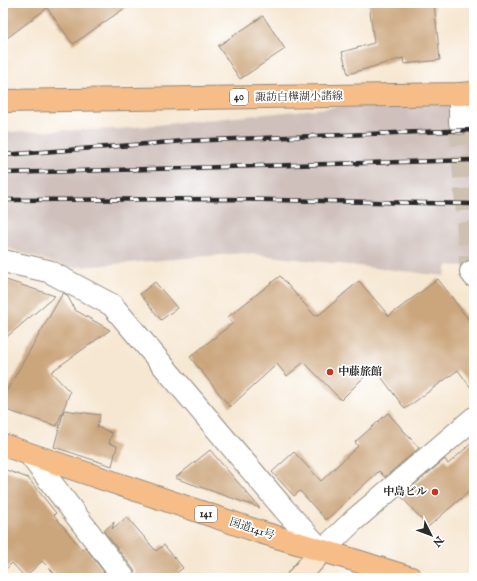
<svg xmlns="http://www.w3.org/2000/svg" width="477" height="581" viewBox="0 0 477 581" font-family="'IM FELL English','Noto Serif JP',serif">
	<style>
		.industrial { fill: #cfc0bb }
		.building { fill: #cba57b }
		.lines { fill: none; stroke-linecap: round; stroke-linejoin: round }
		.minor-tunnel { stroke: #cdc1b1; stroke-width: 22; stroke-dasharray: 22 11; stroke-linecap: butt }
		.minor-casing { stroke: #90897e; stroke-width: 24 }
		.secondary-casing { stroke: #90897e; stroke-width: 24 }
		.primary-casing { stroke: #90897e; stroke-width: 24 }
		.trunk-casing { stroke: #90897e; stroke-width: 24 }
		.minor { stroke: #fff; stroke-width: 22 }
		.secondary { stroke: #fce5cf; stroke-width: 22 }
		.primary { stroke: #f7bd88; stroke-width: 22 }
		.trunk { stroke: #f7bd88; stroke-width: 22 }
		.rail-casing { stroke: #2b2b2b; stroke-width: 4.5 }
		.rail { stroke: #fff; stroke-width: 3; stroke-dasharray: 9; stroke-linecap: butt }
		.poi-dot { fill: #c8321e; stroke: #fff; stroke-width: 1.5 }
		.labels { text-anchor: middle; dominant-baseline: central; stroke-width: 3.5; stroke-linejoin: round; paint-order: stroke }
		.shield { fill: #fff; stroke: #6b6b6b; stroke-width: 1 }
		.shield-label { font-size: 10px; font-weight: bold; fill: #2b2b2b }
		.street-label { font-size: 11px; fill: #2b2b2b; stroke: #fff }
		.poi-label { font-size: 11px; font-weight: bold; fill: #2b2b2b; stroke: #fff; text-anchor: start }
	</style>
	<rect width="100%" height="100%" fill="#fff"/>
	<filter id="ink" filterUnits="userSpaceOnUse"><feTurbulence type="fractalNoise" baseFrequency=".025" numOctaves="2"/><feDisplacementMap in="SourceGraphic" scale="8" xChannelSelector="R" yChannelSelector="G"/><feConvolveMatrix kernelMatrix="1 2 1 2 8 2 1 2 1" color-interpolation-filters="sRGB"/></filter>
	<filter id="wash" filterUnits="userSpaceOnUse"><feTurbulence type="fractalNoise" baseFrequency=".012" numOctaves="4" result="noise"/><feDisplacementMap in="SourceGraphic" scale="16" xChannelSelector="R" yChannelSelector="G"/><feGaussianBlur stdDeviation="0.9" result="paint"/><feColorMatrix in="noise" values="0 0 0 0 0 0 0 0 0 0 0 0 0 0 0 0 0 1.4 0 .05"/><feComposite in="paint" operator="in"/></filter>
	<g filter="url(#wash)">
		<rect width="100%" height="100%" fill="#f6e7d2"/>
		<path class="industrial" d="M474,99V267L447,265L445,276L243,253L70,268L3,247V132L116,129L387,102Z"/>
		<g id="blocks">
			<g class="building">
				<path d="M3,3H132L73,44L47,8L3,41Z"/>
				<path d="M369,3H434L440,60L404,64L403,58L348,74L342,52L374,43Z"/>
				<path d="M263,16L285,49L240,79L218,46Z"/>
				<path d="M280,276L315,316L318,314L319,315L359,281L389,316L438,279L474,327V392L458,370L405,409L374,367L341,400L304,362L287,376L277,364L230,407L190,357L233,323L228,317Z"/>
				<path d="M3,279L55,296L3,340Z"/>
				<path d="M155,282L177,308L161,320L140,294Z"/>
				<path d="M63,293L67,295L75,310L110,330L51,372L70,392L57,426L3,409V397Z"/>
				<path d="M64,410L100,415L97,427L112,433L109,443L117,446L112,466L54,447Z"/>
				<path d="M388,413L419,448L385,477L379,471L326,520L300,491L294,496L272,472L294,452L321,481L358,446L355,442Z"/>
				<path d="M474,441V487L428,527L401,496L445,459L448,464Z"/>
				<path d="M210,450L260,508L175,478Z"/>
				<path d="M3,469L28,478L56,513L54,515L82,550L85,547L104,572L98,578H59L42,561L25,577L12,563L3,572Z"/>
				<path d="M127,517L156,551L164,545L183,568L170,578H136L134,570L104,531L114,522L112,529Z"/>
			</g>
		</g>
	</g>
	<g filter="url(#ink)">
		<use href="#blocks" fill-opacity="0" stroke="#90897e" stroke-width="1"/>
		<g class="lines">
			<path class="minor-tunnel" d="M460,123L471,272"/>
			<defs>
				<g id="minor">
					<path d="M460,123V94"/>
					<path d="M3,261L48,271L112,305L284,509L322,551L353,521L474,418"/>
					<path d="M471,272L474,276"/>
					<path d="M30,455L124,578"/>
				</g>
				<path id="secondary" d="M298,578L322,551"/>
				<path id="primary" d="M3,101L460,94L474,93"/>
				<path id="trunk" d="M3,445L260,532L357,561L411,578"/>
			</defs>
			<use href="#minor" class="minor-casing"/>
			<use href="#secondary" class="secondary-casing"/>
			<use href="#primary" class="primary-casing"/>
			<use href="#trunk" class="trunk-casing"/>
			<use href="#minor" class="minor"/>
			<use href="#secondary" class="secondary"/>
			<use href="#primary" class="primary"/>
			<use href="#trunk" class="trunk"/>
			<defs>
				<g id="rail">
					<path d="M3,155L185,141L474,130"/>
					<path d="M3,173L474,160"/>
					<path d="M3,200L228,199L474,204"/>
				</g>
			</defs>
			<use href="#rail" class="rail-casing"/>
			<use href="#rail" class="rail"/>
		</g>
	</g>
	<g class="poi-dot">
		<circle cx="330" cy="372" r="4"/>
		<circle cx="435" cy="492" r="4"/>
	</g>
	<g class="labels">
		<g class="shield">
			<rect x="230" y="89" width="18" height="16" rx="3"/>
			<rect x="195" y="506" width="22" height="16" rx="3"/>
		</g>
		<g class="shield-label">
			<text x="239" y="97">40</text>
			<text x="206" y="514">141</text>
		</g>
		<g class="street-label">
			<text transform="translate(299 97) rotate(-1)">諏訪白樺湖小諸線</text>
			<text transform="translate(252 529) rotate(18)">国道141号</text>
		</g>
		<g class="poi-label">
			<text x="338" y="372">中藤旅館</text>
			<text x="427" y="492" text-anchor="end">中島ビル</text>
		</g>
	</g>
	<rect width="477" height="581" fill="none" stroke="#fff" stroke-width="16"/>
	<g transform="translate(431 535) rotate(132)" stroke="#ffffff" stroke-width="3" paint-order="stroke">
	<path d="M0-3L7 15L0 10L-7 15Z" fill="#2b2b2b"/>
	<text y="-6" font-size="11" font-weight="bold" text-anchor="middle" fill="#2b2b2b">N</text>
	</g>
</svg>
